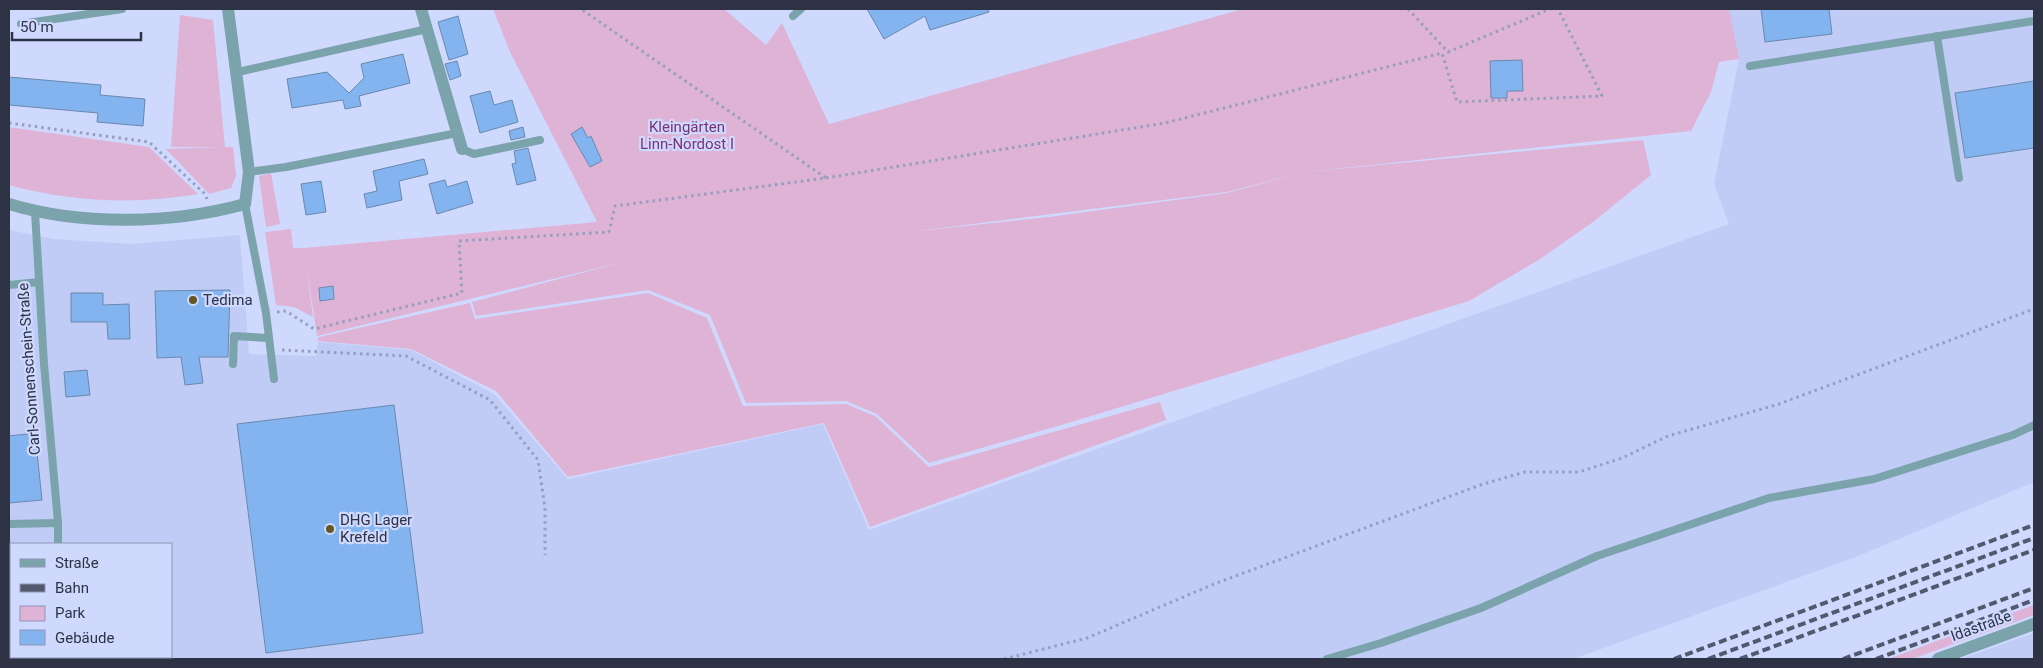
<svg xmlns="http://www.w3.org/2000/svg" width="2043" height="668" viewBox="0 0 2043 668" font-family="Roboto,sans-serif">
	<style>
		.built { fill: #c0ccf5; fill-rule: evenodd }
		.green { fill: #dfb3d6; fill-rule: evenodd }
		.building { fill: #83b4ef; stroke: #6a88ac }
		.lines { fill: none; stroke-linecap: round; stroke-linejoin: round }
		.path { stroke: #969ebd; stroke-width: 3; stroke-dasharray: 2.5 4; stroke-linecap: butt }
		.service { stroke: #7ba3ac; stroke-width: 8 }
		.minor { stroke: #7ba3ac; stroke-width: 12 }
		.rail { stroke: #52586e; stroke-width: 4; stroke-dasharray: 8 4; stroke-linecap: butt }
		.poi-dot { fill: #655724; stroke: #cfd9fe; stroke-width: 2 }
		.labels { text-anchor: middle; dominant-baseline: central; stroke-width: 4.5; stroke-linejoin: round; paint-order: stroke }
		.park-label { font-size: 15px; fill: #7c3272; stroke: #cfd9fe }
		.poi-label { font-size: 15px; fill: #2d3244; stroke: #cfd9fe; text-anchor: start }
		.street-label { font-size: 15px; fill: #2d3244; stroke: #cfd9fe }
	</style>
	<rect width="100%" height="100%" fill="#cfd9fe"/>
	<g class="built">
		<path d="M1726,9H2034V482L1856,557L1573,659H9V230L53,239L132,244L240,235L249,354L316,356L318,342L411,350L494,394L568,479L823,424L869,530L1729,224L1714,184L1739,59ZM11,544H171V657H11Z"/>
		<path d="M2034,633V659H1961Z"/>
	</g>
	<g class="green">
		<path d="M493,9H724L766,45L782,23L829,124L1243,9H1729L1739,59L1719,62L1711,92L1691,131L1305,172L1643,140L1651,175L1593,222L1540,259L1469,301L1068,423L929,463L877,414L846,401L746,403L710,315L648,290L476,316L472,302L623,262L317,336L305,256L313,317L294,307L276,305L265,232L291,229L293,248H304L597,222L510,52ZM1300,173L1227,193L1049,217L910,232L1227,192Z"/>
		<path d="M180,15L213,20L225,147H233L236,176L231,188L209,194L166,149L221,147H171Z"/>
		<path d="M9,127L149,147L198,194C136,205 70,202 9,185Z"/>
		<path d="M271,173L280,224L266,227L259,176Z"/>
		<path d="M648,293L707,318L743,406L846,404L875,416L929,467L1160,402L1166,420L870,527L824,423L568,477L496,391L411,349L317,341L319,337L470,303L475,319Z"/>
		<path d="M2034,605V615L1912,659H1888Z"/>
	</g>
	<g class="building">
		<path d="M867,9H988L989,12L930,30L925,16L884,39Z"/>
		<path d="M1761,9H1829L1832,34L1765,42Z"/>
		<path d="M458,16L468,54L449,60L438,22Z"/>
		<path d="M403,54L410,83L359,96L361,106L345,109L343,100L292,108L287,79L327,72L349,93L364,78L361,64Z"/>
		<path d="M1522,60L1523,91H1507V98H1491L1490,61Z"/>
		<path d="M457,61L461,76L450,80L445,64Z"/>
		<path d="M9,77L101,85L100,95L145,99L143,126L97,122L98,113L9,105Z"/>
		<path d="M2034,81V148L1965,158L1955,93Z"/>
		<path d="M490,91L494,105L512,100L518,122L480,133L470,96Z"/>
		<path d="M523,127L525,137L511,140L509,131Z"/>
		<path d="M582,127L588,138L591,136L602,161L590,167L571,134Z"/>
		<path d="M528,148L536,180L517,185L512,164L516,163L514,151Z"/>
		<path d="M424,159L428,174L399,181L402,200L367,208L364,194L377,191L373,171Z"/>
		<path d="M445,180L447,187L467,181L473,203L437,214L429,184Z"/>
		<path d="M321,181L326,212L306,215L301,184Z"/>
		<path d="M333,286L334,299L320,301L319,288Z"/>
		<path d="M230,290L228,357H199L203,383L185,385L181,357L157,358L155,291Z"/>
		<path d="M71,293H103V305L129,304L130,339H108L107,322H71Z"/>
		<path d="M87,370L90,395L66,397L64,372Z"/>
		<path d="M394,405L423,633L266,653L237,424Z"/>
		<path d="M35,433L42,500L9,503V436Z"/>
	</g>
	<g class="lines">
		<g class="path">
			<path d="M1408,9L1448,52L1550,9"/>
			<path d="M9,123L149,142L205,194L207,199"/>
			<path d="M826,178L1165,123L1442,53L1457,102L1602,96L1558,9"/>
			<path d="M277,312L286,311L314,329L462,293L459,241L609,232L615,206L826,178L581,9"/>
			<path d="M282,350L406,356L490,400L538,460L545,508V555"/>
			<path d="M1004,659L1087,638L1214,584L1483,484L1525,472H1579L1622,458L1668,436L1779,404L2034,309"/>
		</g>
		<g class="service">
			<path d="M793,16L801,9"/>
			<path d="M21,24L122,9"/>
			<path d="M1937,36L1959,178"/>
			<path d="M1750,66L2034,21"/>
			<path d="M238,72L427,29"/>
			<path d="M462,149L474,154L540,140"/>
			<path d="M249,172L286,167L457,133"/>
			<path d="M245,204L266,313L274,379"/>
			<path d="M35,212L44,364L58,523V544"/>
			<path d="M9,285L39,282"/>
			<path d="M233,364L234,336L269,338"/>
			<path d="M9,524L58,523"/>
			<path d="M9,612L11,611"/>
			<path d="M1327,659L1381,643L1481,608L1597,556L1769,498L1874,479L2013,435L2034,425"/>
		</g>
		<g class="minor">
			<path d="M421,9L462,149"/>
			<path d="M9,204C82,226 172,224 245,204L249,172L228,9"/>
			<path d="M1938,659L2034,624"/>
		</g>
		<g class="rail">
			<path d="M1674,659L2034,525"/>
			<path d="M1708,659L2034,538"/>
			<path d="M1740,659L2034,550"/>
			<path d="M1843,659L2034,588"/>
			<path d="M1876,659L2034,600"/>
		</g>
	</g>
	<g class="poi-dot">
		<circle cx="193" cy="300" r="5"/>
		<circle cx="330" cy="529" r="5"/>
	</g>
	<g class="labels">
		<g class="park-label">
			<text x="687" y="127">Kleingärten<tspan x="687" dy="17">Linn-Nordost I</tspan></text>
		</g>
		<g class="poi-label">
			<text x="203" y="300">Tedima</text>
			<text x="340" y="520">DHG Lager<tspan x="340" dy="17">Krefeld</tspan></text>
		</g>
		<g class="street-label">
			<text transform="translate(29 369) rotate(-94)">Carl-Sonnenschein-Straße</text>
			<text transform="translate(1981 626) rotate(-20)">Idastraße</text>
		</g>
	</g>
	<rect width="2043" height="668" fill="none" stroke="#2d3244" stroke-width="20"/>
	<rect x="10" y="543" width="162" height="115" fill="#cfd9fe" stroke="#8e96b4"/>
	<rect x="20" y="559" width="25" height="8" fill="#7ba3ac" stroke="#8e96b4"/>
	<text x="55" y="568" font-size="15" fill="#2d3244">Straße</text>
	<rect x="20" y="584" width="25" height="8" fill="#52586e" stroke="#8e96b4"/>
	<text x="55" y="593" font-size="15" fill="#2d3244">Bahn</text>
	<rect x="20" y="606" width="25" height="15" fill="#dfb3d6" stroke="#8e96b4"/>
	<text x="55" y="618" font-size="15" fill="#2d3244">Park</text>
	<rect x="20" y="630" width="25" height="15" fill="#83b4ef" stroke="#8e96b4"/>
	<text x="55" y="643" font-size="15" fill="#2d3244">Gebäude</text>
	<path d="M12 32v8h129v-8" fill="none" stroke="#2d3244" stroke-width="2.5"/>
	<text x="20" y="32" font-size="15" fill="#2d3244" stroke="#cfd9fe" stroke-width="4" paint-order="stroke">50 m</text>
</svg>
